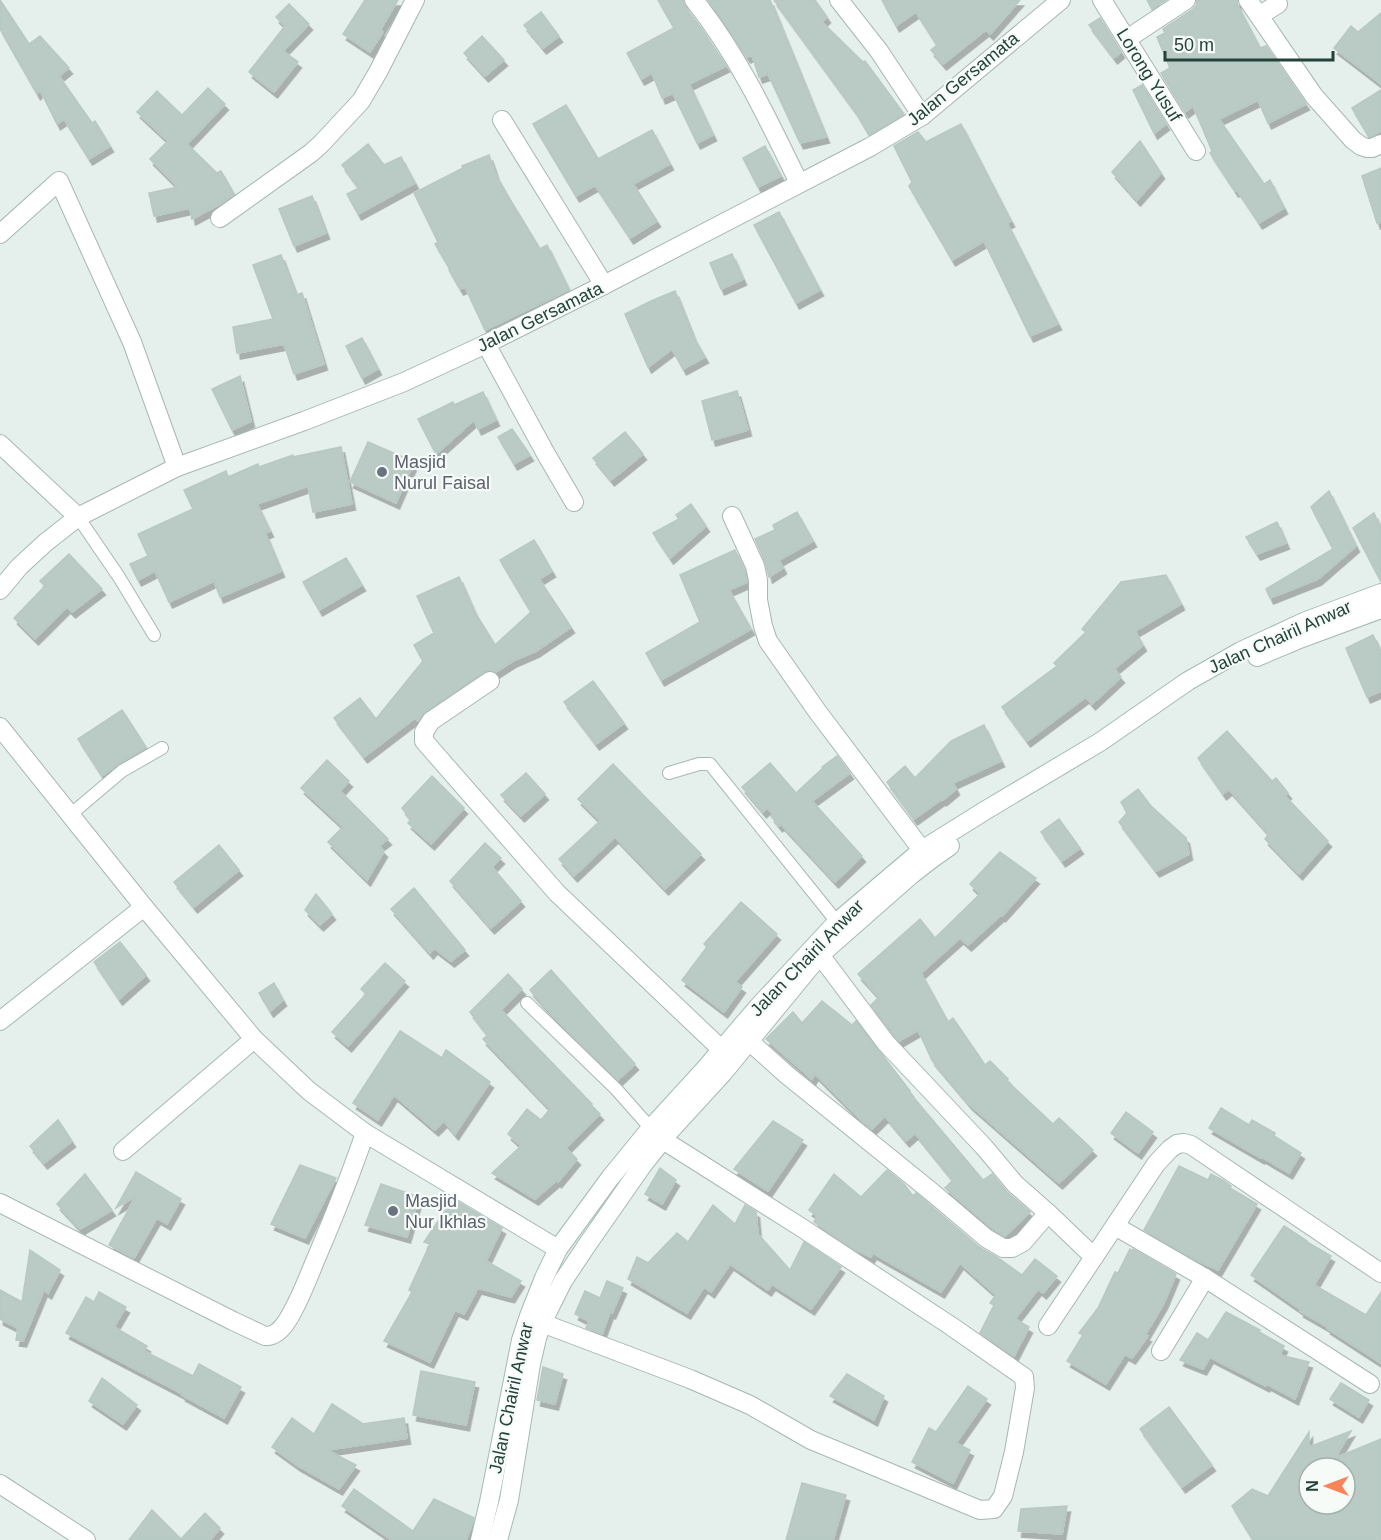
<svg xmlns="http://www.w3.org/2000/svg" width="1381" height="1540" viewBox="0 0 1381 1540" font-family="Arial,sans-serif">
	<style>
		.building { fill: #bacac4; stroke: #b7c9c2; stroke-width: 1.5; fill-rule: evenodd; filter: url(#shadow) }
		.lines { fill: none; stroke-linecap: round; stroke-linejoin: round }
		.lane-casing { stroke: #a7b8b2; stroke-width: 14 }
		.street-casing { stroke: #a7b8b2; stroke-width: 20 }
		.secondary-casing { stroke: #a3bbb3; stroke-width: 20 }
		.lane { stroke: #fff; stroke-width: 12 }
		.street { stroke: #fff; stroke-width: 18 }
		.secondary { stroke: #fff; stroke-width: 18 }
		.worship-dot { fill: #6b7280; stroke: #f6fbf8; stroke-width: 2 }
		.labels { text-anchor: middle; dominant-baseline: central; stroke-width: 4.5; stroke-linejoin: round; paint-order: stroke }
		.street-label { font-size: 18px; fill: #23423a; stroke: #f6fbf8 }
		.worship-label { font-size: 18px; fill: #5b616d; stroke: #f6fbf8; text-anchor: start }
	</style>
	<defs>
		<filter id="shadow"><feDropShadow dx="3.5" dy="6" stdDeviation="0" flood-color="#0004"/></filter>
	</defs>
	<rect width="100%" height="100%" fill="#e5efeb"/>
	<g class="building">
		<path d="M0,0L29,44L40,36L69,68L59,76L92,123L95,121L110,146L89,159L64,119L57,124L40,90L37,94L0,29Z"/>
		<path d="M365,0H398L380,30L383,32L370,52L343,34Z"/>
		<path d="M658,0H683L685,7L701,28L726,66L689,84L713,135L697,143L673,93L662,98L652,73L641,79L627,53L674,28Z"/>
		<path d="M708,0H770L826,137L800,143L768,74L759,77L752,55L747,57Z"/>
		<path d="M774,0H815L827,17L822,22L863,62L865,61L904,114L869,135L855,111Z"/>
		<path d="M882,0H1020L990,34L986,30L943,64L931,50L937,45L916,12L896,26Z"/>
		<path d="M1147,0H1166L1152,9Z"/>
		<path d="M1197,0H1237L1238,6L1260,48L1266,46L1306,104L1268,123L1258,100L1219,119L1264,184L1270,180L1284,208L1259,223L1237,190L1235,191L1210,153L1212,151L1193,106L1185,112L1161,73L1170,68L1157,37L1165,33L1163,29L1193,9L1196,6Z"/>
		<path d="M289,4L309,24L283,51L298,62L274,92L249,72L285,26L276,17Z"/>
		<path d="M541,12L559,36L543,48L524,25Z"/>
		<path d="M1381,13V84L1334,48L1351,26L1358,32Z"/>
		<path d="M1100,18L1121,52L1114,58L1089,25Z"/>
		<path d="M482,36L504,60L485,76L464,53Z"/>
		<path d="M1142,85L1166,124L1154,133L1133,90Z"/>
		<path d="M208,88L225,104L187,144L217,173L221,171L234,194L220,204L192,219L190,208L154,216L149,193L178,187L150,159L168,141L137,112L157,91L182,115Z"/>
		<path d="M1381,90V131L1369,137L1352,108Z"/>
		<path d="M566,105L598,159L652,130L670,164L633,184L657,221L630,238L595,185L576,196L533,124Z"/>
		<path d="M961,124L1011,221L1007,223L1058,324L1030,336L984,241L952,260L909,186L912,182L894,146L918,132L926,142Z"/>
		<path d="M1140,141L1161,173L1137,200L1112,172Z"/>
		<path d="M368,144L384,165L401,157L415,183L358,214L347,194L359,188L342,165Z"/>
		<path d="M765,146L781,176L758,187L743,158Z"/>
		<path d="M489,155L496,175L509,198L540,249L547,245L569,290L485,330L465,287L460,289L449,270L450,269L435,244L438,242L414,193L463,168L462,166Z"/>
		<path d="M1381,168V222L1377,223L1362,176Z"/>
		<path d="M312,196L326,233L294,246L279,209Z"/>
		<path d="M779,212L820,290L796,303L754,225Z"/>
		<path d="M732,254L743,279L721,289L710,263Z"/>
		<path d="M281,255L296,295L302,293L324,364L294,374L284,344L237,353L233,327L273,319L253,265Z"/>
		<path d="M675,291L693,336L705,357L683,369L672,349L648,367L625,314L651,301Z"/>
		<path d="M362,338L378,369L362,378L346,346Z"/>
		<path d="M240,376L251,421L232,430L212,389Z"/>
		<path d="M737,391L748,430L712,440L702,401Z"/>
		<path d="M483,392L496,420L478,429L474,420L436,454L418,419L453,402L454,405Z"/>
		<path d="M512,429L530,455L514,464L498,437Z"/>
		<path d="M625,432L643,454L611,480L593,458Z"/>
		<path d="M368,442L414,462L396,503L350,482Z"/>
		<path d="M341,447L352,504L313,512L308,486L257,504L270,531L265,533L281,571L220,597L214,581L169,602L155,571L138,580L130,564L148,556L138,534L193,509L184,490L226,471L228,477L258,464L259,467L293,455V457Z"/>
		<path d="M1329,491L1356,546L1318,579L1270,598L1266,589L1333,549L1311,507Z"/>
		<path d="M691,504L706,526L670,558L653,533L679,519L676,515Z"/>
		<path d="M797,512L813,541L779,560L783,568L769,577L765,562L755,539L775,530L773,525Z"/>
		<path d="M1374,513L1381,529V582L1353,528Z"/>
		<path d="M1277,522L1286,543L1257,554L1246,537Z"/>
		<path d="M534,540L552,571L539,579L571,627L536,651L513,661L496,672L490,670L484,672L425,712L418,721L415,718L364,757L334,718L360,698L376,719L423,661L414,645L434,633L417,596L459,577L474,611L495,645L531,612L500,560Z"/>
		<path d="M735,550L744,570L747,582L729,590L751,629L661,680L646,653L700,622L680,575Z"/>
		<path d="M69,554L102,589L72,612L67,607L35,639L14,618L45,586L40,581Z"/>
		<path d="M346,558L362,585L319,610L303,582Z"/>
		<path d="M1166,575L1181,604L1135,631L1143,645L1114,669L1121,677L1092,704L1086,697L1027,741L1002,707L1057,666L1054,663L1086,632L1082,629L1121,582Z"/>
		<path d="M1373,635L1381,652V691L1367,697L1346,648Z"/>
		<path d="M593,681L624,723L596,744L564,702Z"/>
		<path d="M122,710L146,747L118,764L102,776L78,739Z"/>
		<path d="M984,725L1001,761L953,783L956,789L943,800L942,799L914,819L887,782L905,766L915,778L951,741Z"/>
		<path d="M1227,731L1272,781L1276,778L1288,793L1285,796L1328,841L1299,874L1265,839L1269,834L1229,789L1223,794L1198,758Z"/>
		<path d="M837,756L850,773L812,801L862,856L835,882L781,824L779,826L771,816L773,814L767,808L763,812L742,787L770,763L796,793L823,768L822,767Z"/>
		<path d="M327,760L349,781L340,791L388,839L379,846L384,851L367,880L328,842L343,827L301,788Z"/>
		<path d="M613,764L701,854L665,889L615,837L574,876L559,859L600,821L578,799Z"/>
		<path d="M526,773L545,794L521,816L501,795Z"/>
		<path d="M432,776L464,808L431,844L408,823L411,820L402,808Z"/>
		<path d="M1138,789L1151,806L1186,838L1189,854L1156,871L1119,822L1127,813L1121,802Z"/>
		<path d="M1059,819L1080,848L1062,861L1041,832Z"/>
		<path d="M485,843L501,858L492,867L521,901L491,928L450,881Z"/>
		<path d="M219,845L239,870L194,907L174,882Z"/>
		<path d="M1000,852L1036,878L1002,916L1001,915L968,945L960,938L921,973L948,1022L953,1018L985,1065L990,1061L1008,1079L1007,1081L1053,1124L1059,1118L1093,1150L1059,1183L969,1104L932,1060L918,1030L899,1041L871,1005L879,997L858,974L920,919L935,938L980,894L970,884Z"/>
		<path d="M414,888L465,950L451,961L434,948L430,953L391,909Z"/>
		<path d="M316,894L332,914L320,925L305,910Z"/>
		<path d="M741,902L777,934L735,982L742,987L724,1012L682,980L707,947L704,944Z"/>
		<path d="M120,942L146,975L119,999L94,962Z"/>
		<path d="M385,963L405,981L348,1046L332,1032L366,994L361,989Z"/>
		<path d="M551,970L635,1064L618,1080L559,1022L530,990Z"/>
		<path d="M508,974L522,989L501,1010L592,1104L591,1105L600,1114L566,1148L577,1159L558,1182L557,1180L535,1199L492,1173L521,1146L508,1134L527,1109L541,1120L550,1109L483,1039L488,1035L470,1012Z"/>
		<path d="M274,983L283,1000L270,1011L259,993Z"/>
		<path d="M822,1001L852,1025L856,1021L910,1091L909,1092L983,1180L992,1174L1007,1192L1030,1212L1005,1236L993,1229L945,1188L953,1180L915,1133L906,1141L885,1116L872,1129L861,1120L815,1074L812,1079L766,1039L793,1012L802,1023Z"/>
		<path d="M400,1031L442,1058L446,1050L490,1082L455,1134L444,1121L435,1130L394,1095L378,1120L353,1103Z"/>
		<path d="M1221,1108L1249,1125L1252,1120L1275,1133L1274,1136L1301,1153L1289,1173L1262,1157L1261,1158L1209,1128Z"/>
		<path d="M1126,1112L1153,1132L1138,1153L1111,1133Z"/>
		<path d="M58,1120L72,1141L44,1163L30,1146Z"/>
		<path d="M773,1121L803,1140L768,1191L734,1169Z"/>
		<path d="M300,1165L336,1178L305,1238L271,1224Z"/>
		<path d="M1179,1166L1208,1180L1211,1174L1224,1181L1231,1186L1230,1188L1257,1204L1218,1270L1196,1260L1144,1230Z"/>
		<path d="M660,1168L676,1180L662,1204L645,1194Z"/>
		<path d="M887,1170L904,1184L913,1196L916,1193L979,1247L998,1258L1022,1275L1035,1259L1057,1276L1043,1293L1038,1289L1015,1319L1029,1327L1014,1356L980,1333L994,1305L990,1303L996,1295L960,1263L941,1292L873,1253L871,1257L854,1249L814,1222L817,1216L809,1210L834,1174L861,1197Z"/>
		<path d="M136,1172L181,1199L167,1224L157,1218L134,1258L109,1245L136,1196L116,1208Z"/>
		<path d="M85,1174L112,1210L80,1229L57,1204Z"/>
		<path d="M381,1184L419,1197L407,1237L365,1225Z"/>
		<path d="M453,1199L502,1228L486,1261L521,1281L511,1297L478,1288L464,1314L455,1310L430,1362L384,1341L412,1292L409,1290L430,1244L424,1242Z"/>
		<path d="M713,1205L735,1224L745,1205L756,1212L758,1234L790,1270L804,1242L841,1267L811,1309L772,1284L768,1290L730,1264L711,1292L704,1287L687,1313L628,1279L637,1257L648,1263L677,1233L688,1242Z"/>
		<path d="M1284,1226L1307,1241V1242L1331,1256L1314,1285L1366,1315L1381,1292V1363L1327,1328L1328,1327L1300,1311L1301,1310L1251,1275Z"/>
		<path d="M1130,1249L1132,1251L1133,1249L1176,1274L1164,1303L1145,1335L1148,1336L1132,1358L1125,1354L1106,1384L1067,1361L1083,1335L1079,1333L1098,1308L1115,1272L1118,1273Z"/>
		<path d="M30,1250L60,1270L48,1293L44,1290L23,1341L16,1340L18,1328L0,1319V1290L22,1302Z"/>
		<path d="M607,1281L623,1288L612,1313L610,1312L602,1334L586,1328L589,1321L575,1314L585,1291L600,1298Z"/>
		<path d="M99,1292L126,1307L114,1327L147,1346L144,1351L193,1376L199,1364L241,1387L224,1418L182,1395L183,1394L66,1333L86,1297L94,1302Z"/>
		<path d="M1226,1312L1260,1330L1259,1332L1284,1346L1280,1355L1309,1362L1295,1399L1267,1384L1266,1386L1210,1357L1203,1369L1180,1360L1197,1333L1208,1340Z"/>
		<path d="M543,1367L563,1374L555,1404L537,1400Z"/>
		<path d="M421,1371L475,1382L466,1425L413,1415Z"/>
		<path d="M847,1374L884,1396L874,1420L830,1396Z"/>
		<path d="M102,1378L137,1405L123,1424L89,1401Z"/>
		<path d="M1341,1383L1369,1400L1359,1417L1330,1399Z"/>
		<path d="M968,1386L987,1399L956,1443L970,1450L953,1483L912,1462L929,1428L936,1432Z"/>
		<path d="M332,1404L363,1424L404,1418L407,1438L327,1450L356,1465L339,1489L297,1465L272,1447L292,1418L314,1434Z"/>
		<path d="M1169,1407L1212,1465L1182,1487L1140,1429Z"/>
		<path d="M1351,1431L1335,1458L1381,1439V1540H1253L1232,1506L1252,1489L1268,1496L1309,1432V1447ZM1309,1468H1345V1504H1309Z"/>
		<path d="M802,1483L846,1495L833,1540H786Z"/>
		<path d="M354,1489L413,1531L434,1499L474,1518L471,1527L466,1540H392L342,1506Z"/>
		<path d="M1067,1506L1062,1534L1018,1531L1021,1509Z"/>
		<path d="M152,1510L181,1539L205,1513L220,1528L210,1540H129Z"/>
	</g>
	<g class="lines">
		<defs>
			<g id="lane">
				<path d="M78,517L119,577L154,635"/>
				<path d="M669,773L699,764H710L837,922"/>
				<path d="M70,815L122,771L162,748"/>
				<path d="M527,1003L616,1089L655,1133"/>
			</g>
			<g id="street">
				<path d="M694,0C738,55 768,119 799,183"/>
				<path d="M839,0L879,51L922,116"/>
				<path d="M1102,0L1196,151"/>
				<path d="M1248,0L1314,96L1353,140L1361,146L1367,148H1372L1381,144"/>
				<path d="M1260,15L1278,4"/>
				<path d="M1127,39L1186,0"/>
				<path d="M502,120L604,285"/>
				<path d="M220,218L311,153L321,144L361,101L378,72L415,0"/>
				<path d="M0,234L59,181L132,342L177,467"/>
				<path d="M486,344L546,454L574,502"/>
				<path d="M0,444L78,517"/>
				<path d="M732,516L755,566L758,580V600L763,626L768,641L817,711L922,850"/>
				<path d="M0,590L19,567L45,543L78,517L177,467L304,421L404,382L486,344L604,285L870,147L922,116L1061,0"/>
				<path d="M490,681L431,721L424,732V741L557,893L721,1049"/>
				<path d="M0,727L144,907L254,1039L309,1091L365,1133"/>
				<path d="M0,1021L144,907"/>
				<path d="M749,1041L787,1075L933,1193L986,1238L1003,1248H1012L1023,1242L1048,1213L1015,1184L984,1147L886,1043L820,955"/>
				<path d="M123,1151L254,1039"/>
				<path d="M0,1203L233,1321L265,1336C274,1337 282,1329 287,1321C300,1301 308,1277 318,1254C335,1214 351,1174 365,1133L558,1249"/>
				<path d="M1048,1213L1094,1257L1156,1164L1170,1149L1177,1144L1184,1143L1191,1145L1381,1273"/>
				<path d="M1115,1226L1205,1278L1370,1384"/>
				<path d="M542,1323L690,1379L750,1405L811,1440L980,1510L994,1509L1003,1496L1014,1452L1025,1388L1024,1377L951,1326L799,1226L663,1140"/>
				<path d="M1048,1326L1094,1257"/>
				<path d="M1161,1351L1205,1278"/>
				<path d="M0,1484L86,1540"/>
			</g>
			<g id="secondary">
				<path d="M1257,657L1302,638L1381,609"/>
				<path d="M480,1540L489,1502L521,1340L529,1316L544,1278L558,1249L610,1178L650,1129L704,1070L758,1007L837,922L922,850L986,810L1100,742L1188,681L1241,651L1306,621L1381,593"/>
				<path d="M498,1540L509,1500L531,1364L537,1338L542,1323L563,1281L587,1245L642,1166L669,1132L723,1073L820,955L911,875L933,858L950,846"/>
			</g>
		</defs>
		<use href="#lane" class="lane-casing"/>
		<use href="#street" class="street-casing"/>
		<use href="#secondary" class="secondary-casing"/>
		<use href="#lane" class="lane"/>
		<use href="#street" class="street"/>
		<use href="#secondary" class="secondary"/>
	</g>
	<g class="worship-dot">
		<circle cx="382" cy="472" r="6"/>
		<circle cx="393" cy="1211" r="6"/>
	</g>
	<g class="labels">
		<g class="street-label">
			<text transform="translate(1149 75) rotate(58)">Lorong Yusuf</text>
			<text transform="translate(963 79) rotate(-39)">Jalan Gersamata</text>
			<text transform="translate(540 317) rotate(-26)">Jalan Gersamata</text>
			<text transform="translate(1280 637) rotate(-24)">Jalan Chairil Anwar</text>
			<text transform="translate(807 958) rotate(-46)">Jalan Chairil Anwar</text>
			<text transform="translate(511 1398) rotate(-78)">Jalan Chairil Anwar</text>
		</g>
		<g class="worship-label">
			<text x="394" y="462">Masjid<tspan x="394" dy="21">Nurul Faisal</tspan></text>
			<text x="405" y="1201">Masjid<tspan x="405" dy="21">Nur Ikhlas</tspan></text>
		</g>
	</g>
	<g transform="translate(1327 1486) rotate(270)"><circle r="28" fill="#f6fbf8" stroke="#a2b1ac" stroke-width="1.5"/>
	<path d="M0-4.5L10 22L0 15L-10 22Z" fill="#f8855a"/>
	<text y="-9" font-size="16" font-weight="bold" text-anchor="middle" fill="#23423a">N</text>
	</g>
	<path d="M1165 51v9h168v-9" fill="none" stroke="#23423a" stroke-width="3"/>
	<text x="1174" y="51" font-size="18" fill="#23423a" stroke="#f6fbf8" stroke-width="4.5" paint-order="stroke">50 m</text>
</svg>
